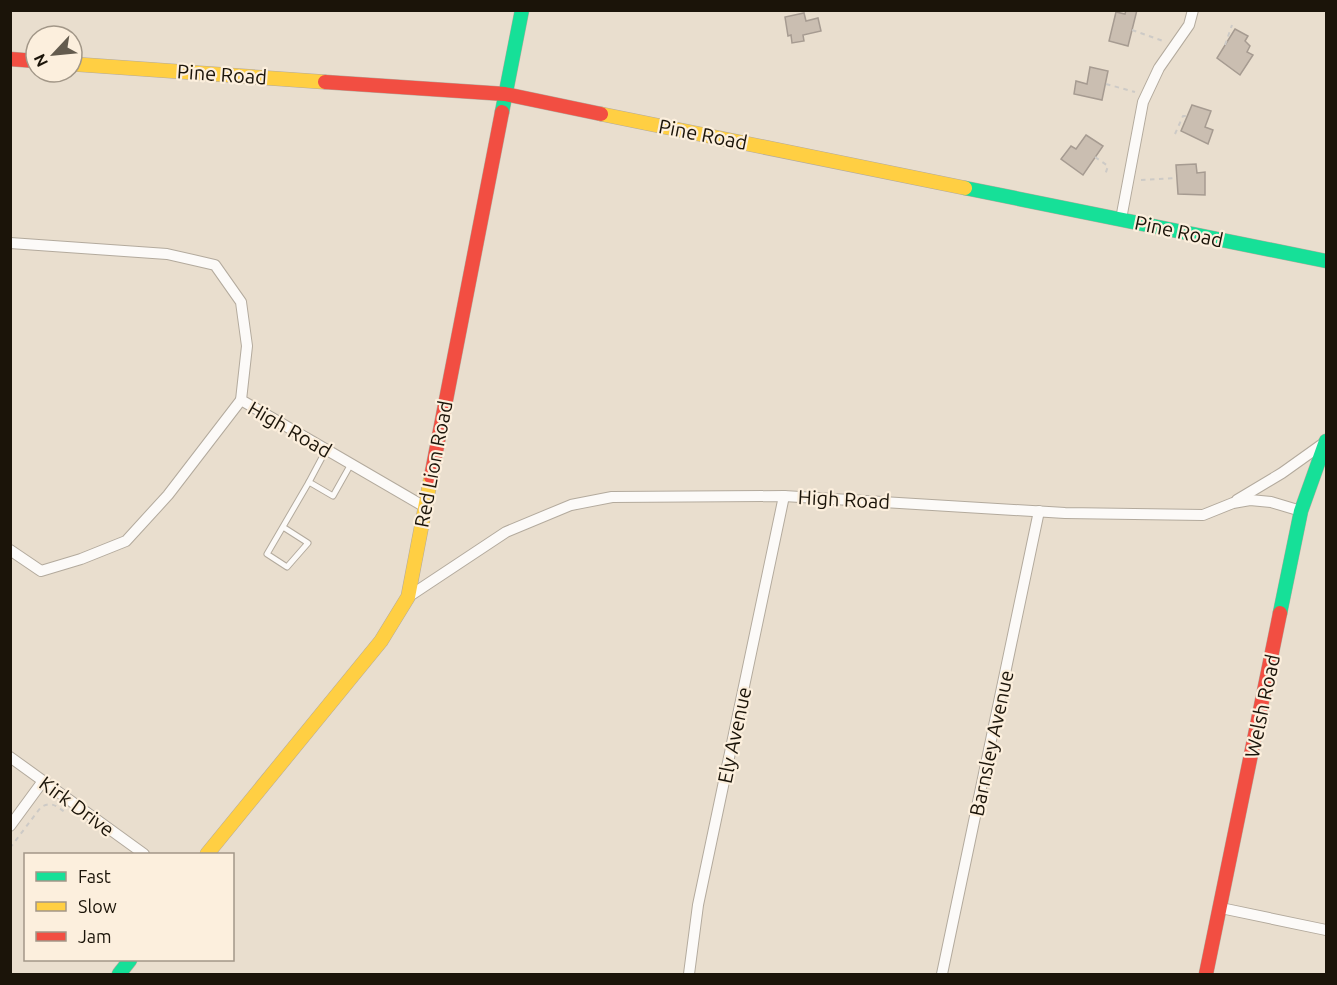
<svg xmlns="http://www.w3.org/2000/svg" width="1337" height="985" viewBox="0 0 1337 985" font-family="Ubuntu,sans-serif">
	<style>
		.building { fill: #cabeb1; stroke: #a69b91; stroke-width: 1.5 }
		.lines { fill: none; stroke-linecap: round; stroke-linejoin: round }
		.lane-casing { stroke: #b3aa9d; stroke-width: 7 }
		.street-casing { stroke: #b3aa9d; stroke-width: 12 }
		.fast-casing { stroke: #b3aa9d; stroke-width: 15 }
		.slow-casing { stroke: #b3aa9d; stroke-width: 15 }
		.jam-casing { stroke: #b3aa9d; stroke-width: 15 }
		.path { stroke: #cdcac6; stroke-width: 2; stroke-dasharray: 4.5 4.5; stroke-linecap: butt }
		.lane { stroke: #fcfaf8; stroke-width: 5 }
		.street { stroke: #fcfaf8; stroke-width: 10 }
		.fast { stroke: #16e098; stroke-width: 14 }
		.slow { stroke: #ffcf43; stroke-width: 14 }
		.jam { stroke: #f24e42; stroke-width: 14 }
		.labels { text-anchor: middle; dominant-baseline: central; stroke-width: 4.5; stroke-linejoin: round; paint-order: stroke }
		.street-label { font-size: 20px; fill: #1b1409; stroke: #fcefdd }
	</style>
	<rect width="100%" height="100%" fill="#e9dece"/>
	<g class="building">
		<path d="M1126,10H1137L1128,46L1109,41L1116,12L1125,14Z"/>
		<path d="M804,13L806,21L818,18L821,31L803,35L804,41L792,43L791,35L788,36L785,17Z"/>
		<path d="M1235,29L1248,36L1245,41L1250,46L1247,52L1253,55L1240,75L1217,58Z"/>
		<path d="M1090,67L1108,71L1102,100L1074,94L1076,81L1087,84Z"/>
		<path d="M1192,105L1211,111L1205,127L1213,130L1208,144L1181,131Z"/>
		<path d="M1086,135L1103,146L1083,175L1061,159L1071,146L1076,149Z"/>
		<path d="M1196,164L1197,173L1205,172V195L1178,194L1176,165Z"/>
	</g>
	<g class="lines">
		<defs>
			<g id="lane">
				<path d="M326,450L309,482L333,496L351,464"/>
				<path d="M283,527L308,543L287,567L267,554L309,482"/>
			</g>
			<g id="street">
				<path d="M1121,219L1143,102L1159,68L1189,25L1193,10"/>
				<path d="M10,243L167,254L215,265L241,302L247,346L241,400L425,507"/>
				<path d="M1237,500L1282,473L1324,443"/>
				<path d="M10,550L41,571L81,559L126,541L168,495L241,400"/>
				<path d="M408,597L506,532L571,505L612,497L784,496L1065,513L1203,515L1233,503L1250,500L1271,502L1301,511"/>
				<path d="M10,757L144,854"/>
				<path d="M10,826L43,781"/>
				<path d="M1221,908L1326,930"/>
				<path d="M689,974L698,905L784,496"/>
				<path d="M942,974L1039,511"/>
			</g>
			<g id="fast">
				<path d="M502,112L522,10"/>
				<path d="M965,188L1326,261"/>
				<path d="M1280,613L1301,511L1326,441"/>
				<path d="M119,974L130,960"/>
			</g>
			<g id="slow">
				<path d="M72,64L325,82"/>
				<path d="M601,114L965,188"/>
				<path d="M207,854L381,641L408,597L431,477"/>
			</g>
			<g id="jam">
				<path d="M10,59L36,61"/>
				<path d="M325,82L505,94L601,114"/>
				<path d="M431,477L502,112"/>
				<path d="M1206,974L1280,613"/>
			</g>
		</defs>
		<use href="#lane" class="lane-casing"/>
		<use href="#street" class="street-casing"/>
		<use href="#fast" class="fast-casing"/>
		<use href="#slow" class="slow-casing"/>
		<use href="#jam" class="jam-casing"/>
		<g class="path">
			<path d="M1132,30L1166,42"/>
			<path d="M1225,45L1232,25"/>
			<path d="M1106,84L1135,92"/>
			<path d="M1175,134L1183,116H1187"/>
			<path d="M1095,157L1108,166L1105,175"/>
			<path d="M1141,180L1177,178"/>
			<path d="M10,848L41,807C52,801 56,806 66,813"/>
		</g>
		<use href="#lane" class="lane"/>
		<use href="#street" class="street"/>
		<use href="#fast" class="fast"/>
		<use href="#slow" class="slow"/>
		<use href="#jam" class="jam"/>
	</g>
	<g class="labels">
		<g class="street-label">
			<text transform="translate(222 74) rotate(4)">Pine Road</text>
			<text transform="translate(703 134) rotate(11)">Pine Road</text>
			<text transform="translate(1179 231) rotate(12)">Pine Road</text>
			<text transform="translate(290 429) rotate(30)">High Road</text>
			<text transform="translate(433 464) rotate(-79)">Red Lion Road</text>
			<text transform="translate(844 499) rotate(3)">High Road</text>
			<text transform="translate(1262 706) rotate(-78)">Welsh Road</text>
			<text transform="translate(734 735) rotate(-78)">Ely Avenue</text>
			<text transform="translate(991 743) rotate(-78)">Barnsley Avenue</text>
			<text transform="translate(77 806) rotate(36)">Kirk Drive</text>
		</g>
	</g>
	<rect width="1337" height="985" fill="none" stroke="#1b1409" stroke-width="24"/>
	<rect x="24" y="853" width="210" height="108" fill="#fcefdd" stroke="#a29788" stroke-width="1.5"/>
	<rect x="36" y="872" width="30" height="9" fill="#16e098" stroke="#a29788" stroke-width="1.5"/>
	<text x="78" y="883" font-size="18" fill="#1b1409">Fast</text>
	<rect x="36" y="902" width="30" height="9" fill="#ffcf43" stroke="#a29788" stroke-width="1.5"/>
	<text x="78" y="913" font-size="18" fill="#1b1409">Slow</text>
	<rect x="36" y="932" width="30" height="9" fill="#f24e42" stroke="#a29788" stroke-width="1.5"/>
	<text x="78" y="943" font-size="18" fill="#1b1409">Jam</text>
	<g transform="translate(54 54) rotate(244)"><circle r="28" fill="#fcefdd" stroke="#a29788" stroke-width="1.5"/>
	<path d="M0-4.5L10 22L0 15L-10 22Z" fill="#635b4e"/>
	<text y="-9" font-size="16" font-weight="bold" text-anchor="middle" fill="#1b1409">N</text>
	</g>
</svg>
